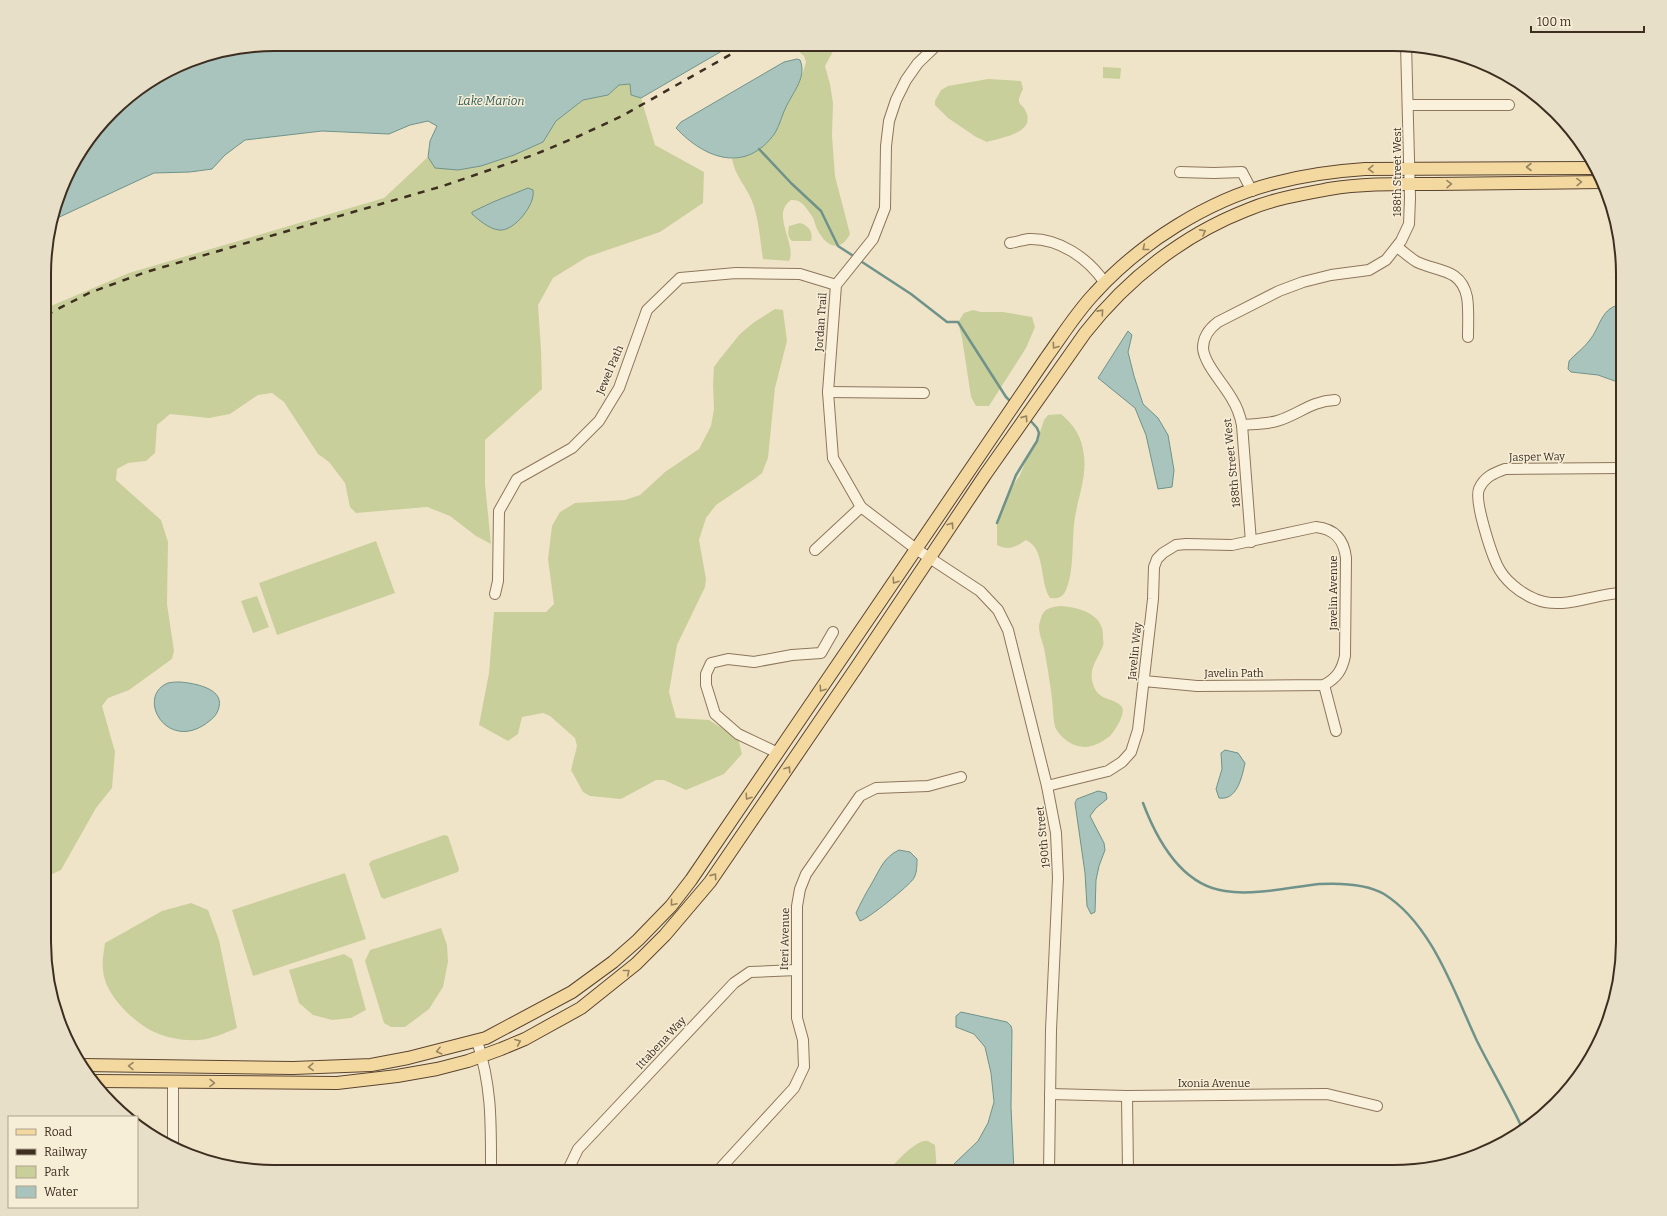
<svg xmlns="http://www.w3.org/2000/svg" width="1667" height="1216" viewBox="0 0 1667 1216" font-family="Bitter,serif">
	<style>
		.green { fill: #c9cf9b }
		.water { fill: #a9c4bc; stroke: #6f938a }
		.lines { fill: none; stroke-linecap: round; stroke-linejoin: round }
		.stream { stroke: #6f938a; stroke-width: 2.5 }
		.minor-casing { stroke: #8d765c; stroke-width: 12 }
		.major-casing { stroke: #5b4430; stroke-width: 14 }
		.minor { stroke: #faf1dc; stroke-width: 10 }
		.major { stroke: #f3d9a0; stroke-width: 12 }
		.rail { stroke: #3d2e20; stroke-width: 2.5; stroke-dasharray: 7 7; stroke-linecap: butt }
		.oneway { stroke: #988460 }
		.labels { text-anchor: middle; dominant-baseline: central; stroke-width: 3; stroke-linejoin: round; paint-order: stroke }
		.street-label { font-size: 11px; fill: #3d2e20; stroke: #f7eed8 }
		.water-label { font-size: 12px; font-style: italic; fill: #2f5d5a; stroke: #f7eed8 }
		.rim { fill: none; stroke: #3d2e20; stroke-width: 2 }
	</style>
	<rect width="100%" height="100%" fill="#f0e4c8"/>
	<g class="green">
		<path d="M801,44H837L825,66L830,84L833,103L832,136L835,176L850,234C840,253 827,247 818,231C815,226 815,221 812,216C809,212 804,204 800,202C797,200 793,200 791,200C771,214 795,241 790,259L789,261L763,259C760,240 759,219 752,201C746,186 735,176 732,159L746,156L762,147L776,131L785,109L803,72L806,62L804,56L797,50Z"/>
		<path d="M1103,67L1121,68L1120,79L1103,78Z"/>
		<path d="M988,79L1021,81L1023,89C1014,108 1022,100 1027,114C1033,134 1000,138 987,142L976,137L948,118L935,105V101L941,90L948,86Z"/>
		<path d="M630,84L631,95L641,98L655,145L704,172L703,203L660,232L587,257L553,278L538,305L541,349L542,389L485,440V484L491,544L476,536L450,516L427,507L356,513L350,507L345,483L329,462L318,454L284,402L272,393L258,395L230,414L209,418L170,414L157,425L155,453L146,461L128,463L117,469L116,480L161,520L168,542L167,604L174,651L172,659L129,690L108,698L102,706L115,752L112,788L96,808L61,870L48,876L46,879V308L129,273L384,198L428,157L435,168L481,166L514,155L543,142L556,121L583,100L608,95L619,85Z"/>
		<path d="M800,223C808,225 814,232 811,241H792C787,237 788,231 789,226Z"/>
		<path d="M775,309L783,310L787,341L775,388L768,458L762,473L756,478L716,505L706,518L699,540L706,579L705,587L677,645L669,692L676,718L709,720L738,738L742,754L724,774L686,790L664,780H656L621,799L590,796L583,792L571,770L577,746L575,738L550,716L543,713L522,717L518,734L508,741L479,725L489,673L494,612H546L554,604L548,559L552,526L560,512L575,503L625,500L640,495L665,472L699,449L711,426L714,409L713,384L714,367L719,360L740,334L753,323Z"/>
		<path d="M973,310L981,312H1003L1032,317L1035,327L1026,348L989,406H976L971,397L962,338L958,322L964,313Z"/>
		<path d="M1061,414C1075,426 1082,437 1084,456C1087,479 1076,502 1074,525C1072,544 1074,575 1065,592C1062,598 1056,599 1050,598C1039,582 1046,549 1026,540C1016,547 1009,551 997,545V523L1010,490L1020,475L1030,451L1037,441L1044,420L1048,415Z"/>
		<path d="M376,541L395,593L277,635L259,583Z"/>
		<path d="M257,596L269,627L253,633L241,601Z"/>
		<path d="M1060,606C1079,607 1104,614 1103,637C1103,640 1104,644 1103,646C1098,659 1090,666 1092,680C1096,703 1114,696 1122,707C1126,713 1115,731 1110,736C1105,740 1097,745 1091,746C1078,750 1063,741 1056,729C1053,723 1053,706 1052,699C1050,682 1047,665 1044,648C1042,641 1039,634 1039,627C1039,624 1041,618 1042,615C1045,608 1053,607 1060,606Z"/>
		<path d="M444,835L448,836L459,869L458,872L384,899L381,897L369,864L371,861Z"/>
		<path d="M345,873L366,939L253,976L232,910Z"/>
		<path d="M191,903L208,910L219,940L237,1028C225,1033 212,1039 199,1040C184,1041 167,1038 154,1032C135,1023 111,1000 105,980C101,967 103,956 105,943L162,911Z"/>
		<path d="M441,928L447,945L448,962L443,987L429,1009L405,1027H391L384,1023L365,961L370,950Z"/>
		<path d="M344,954L352,959L366,1010L351,1018L332,1020L313,1015L299,1003L289,970Z"/>
		<path d="M923,1141H928L935,1145L937,1172H889C896,1160 911,1146 923,1141Z"/>
	</g>
	<g class="water">
		<path d="M274,44H734L641,98L631,95L630,84L619,85L608,95L583,100L556,121L543,142L514,155L481,166L458,170L435,168L428,157L430,141L437,126L428,121L410,125L389,134L322,131L245,140L225,155L212,169L190,172L154,173L53,220L68,172L122,101L186,61Z"/>
		<path d="M797,59L800,60C807,76 794,91 787,105C782,114 780,125 775,133C746,174 705,159 676,128L681,122L784,62Z"/>
		<path d="M528,188L533,190C536,204 514,232 499,230C489,229 479,220 472,214V212L493,202Z"/>
		<path d="M1623,304V384L1598,375L1571,372L1568,369L1569,361C1575,354 1583,349 1589,341C1601,327 1600,307 1623,304Z"/>
		<path d="M1128,331L1132,335L1128,352L1134,376L1143,404L1158,418L1168,435L1174,470L1172,487L1158,489L1146,435L1135,408L1098,378Z"/>
		<path d="M180,682C193,683 224,688 219,707C217,716 211,720 204,725C165,750 136,696 168,683C172,682 177,682 180,682Z"/>
		<path d="M1225,750L1238,753L1245,763C1242,777 1237,801 1219,798L1216,789L1222,769L1221,753Z"/>
		<path d="M1098,791L1106,793L1107,799L1096,808L1090,816L1104,843L1105,850L1099,866L1096,880L1095,912L1091,914L1087,906L1085,873L1075,803L1077,799Z"/>
		<path d="M899,850L910,852L917,859C917,865 917,872 914,878C909,886 868,919 860,921L856,913C861,902 866,893 872,883C880,869 884,857 899,850Z"/>
		<path d="M961,1012L1007,1022L1011,1026L1012,1030L1011,1107L1014,1172H952L954,1164L978,1141L988,1123L994,1102L991,1073L985,1047L974,1034L956,1027V1016Z"/>
	</g>
	<g class="lines">
		<g class="stream">
			<path d="M759,149L791,183L821,211L838,246L855,257"/>
			<path d="M859,260L911,294L947,322H958L1006,397L1012,403"/>
			<path d="M997,523L1016,475L1037,441L1039,433L1037,428L1029,419"/>
			<path d="M1143,803C1157,840 1181,885 1225,891C1253,896 1291,887 1319,884C1338,883 1367,884 1384,894C1432,924 1454,992 1477,1041C1492,1071 1509,1099 1523,1130"/>
		</g>
		<defs>
			<g id="minor">
				<path d="M938,44L918,63L906,80L896,100L889,121L886,146L885,208L873,239L836,285L828,392L833,458L861,507L916,549L980,591L998,610L1008,630L1047,786L1056,833L1058,878L1051,1030L1049,1172"/>
				<path d="M1408,105H1509"/>
				<path d="M1180,172L1214,173L1242,172L1252,191"/>
				<path d="M1010,243C1016,242 1023,240 1029,239C1059,238 1088,258 1105,283"/>
				<path d="M1397,247C1404,252 1410,258 1417,262C1438,272 1461,268 1467,297C1469,309 1468,324 1468,337"/>
				<path d="M828,392L924,393"/>
				<path d="M1242,425C1254,424 1266,424 1277,421C1298,415 1311,401 1335,400"/>
				<path d="M1623,468L1505,469C1494,473 1484,477 1479,489C1474,501 1491,552 1497,565C1504,580 1520,593 1535,599C1563,611 1594,593 1623,593"/>
				<path d="M1251,542L1242,425C1240,415 1237,407 1232,399C1224,384 1204,364 1203,348C1203,337 1210,328 1218,322L1279,291L1303,282L1331,275L1369,270L1386,260L1401,241L1409,224L1410,198L1406,44"/>
				<path d="M815,550L861,507"/>
				<path d="M495,594L498,581L499,511L517,479L572,448L599,421L619,388L647,310L680,278L736,273L800,274L836,285"/>
				<path d="M1324,685L1336,731"/>
				<path d="M778,753L738,734L715,714L706,685V674L711,663L728,659L754,662L792,655L821,653L833,632"/>
				<path d="M1047,786L1108,771L1122,762L1131,752L1138,730L1153,599L1154,567L1157,559L1163,553L1176,545L1186,544L1232,545L1316,527C1335,529 1344,540 1346,558L1345,656C1342,670 1337,678 1324,685L1197,686L1144,681"/>
				<path d="M477,1041C492,1087 491,1123 491,1172"/>
				<path d="M173,1082V1146"/>
				<path d="M1050,1094L1127,1096L1327,1094L1377,1106"/>
				<path d="M1127,1096L1128,1172"/>
				<path d="M567,1172L578,1149L734,983L750,972L797,970"/>
				<path d="M717,1172L794,1088L804,1067L803,1040L797,1018V906L800,889L806,874L860,796L876,788L928,786L961,777"/>
			</g>
			<g id="major">
				<path d="M82,1065L293,1068L371,1065L408,1058L486,1038L572,992L613,962L638,940L671,906L691,880L1046,358C1062,336 1076,313 1094,294C1140,243 1208,200 1275,183C1305,175 1335,171 1365,169L1596,168"/>
				<path d="M96,1081L337,1083L397,1076L437,1069L468,1061L501,1049L525,1039L581,1008L636,964L665,935L710,882L856,668L985,475L1085,333C1127,279 1183,235 1247,210C1273,199 1302,194 1329,189C1364,183 1400,184 1435,184C1491,183 1546,183 1602,182"/>
			</g>
		</defs>
		<use href="#minor" class="minor-casing"/>
		<use href="#major" class="major-casing"/>
		<use href="#minor" class="minor"/>
		<use href="#major" class="major"/>
		<path class="rail" d="M46,315L89,293L146,272L443,186L536,154L579,136L622,116L749,44"/>
	</g>
	<defs><path id="oneway-chevron" d="M-2-3.5L2.5 0L-2 3.5" fill="none" stroke-width="1.6" stroke-linecap="round" stroke-linejoin="round"/></defs>
	<g class="oneway">
		<use href="#oneway-chevron" transform="translate(1529 167) rotate(180)"/>
		<use href="#oneway-chevron" transform="translate(1371 169) rotate(179)"/>
		<use href="#oneway-chevron" transform="translate(1579 182) rotate(-1)"/>
		<use href="#oneway-chevron" transform="translate(1449 184) rotate(-1)"/>
		<use href="#oneway-chevron" transform="translate(1203 232) rotate(-28)"/>
		<use href="#oneway-chevron" transform="translate(1145 248) rotate(141)"/>
		<use href="#oneway-chevron" transform="translate(1101 312) rotate(-48)"/>
		<use href="#oneway-chevron" transform="translate(1055 346) rotate(126)"/>
		<use href="#oneway-chevron" transform="translate(1025 418) rotate(-55)"/>
		<use href="#oneway-chevron" transform="translate(951 525) rotate(-56)"/>
		<use href="#oneway-chevron" transform="translate(895 581) rotate(124)"/>
		<use href="#oneway-chevron" transform="translate(822 689) rotate(124)"/>
		<use href="#oneway-chevron" transform="translate(788 769) rotate(-56)"/>
		<use href="#oneway-chevron" transform="translate(748 797) rotate(124)"/>
		<use href="#oneway-chevron" transform="translate(714 876) rotate(-55)"/>
		<use href="#oneway-chevron" transform="translate(673 903) rotate(130)"/>
		<use href="#oneway-chevron" transform="translate(627 972) rotate(-39)"/>
		<use href="#oneway-chevron" transform="translate(518 1042) rotate(-23)"/>
		<use href="#oneway-chevron" transform="translate(439 1051) rotate(166)"/>
		<use href="#oneway-chevron" transform="translate(131 1066) rotate(-179)"/>
		<use href="#oneway-chevron" transform="translate(311 1067) rotate(179)"/>
		<use href="#oneway-chevron" transform="translate(212 1083) rotate(1)"/>
	</g>
	<g class="labels">
		<g class="street-label">
			<text transform="translate(1397 172) rotate(-90)">188th Street West</text>
			<text transform="translate(821 322) rotate(-86)">Jordan Trail</text>
			<text transform="translate(610 370) rotate(-67)">Jewel Path</text>
			<text transform="translate(1537 457) rotate(-1)">Jasper Way</text>
			<text transform="translate(1232 463) rotate(-96)">188th Street West</text>
			<text transform="translate(1333 593) rotate(-90)">Javelin Avenue</text>
			<text transform="translate(1135 651) rotate(-84)">Javelin Way</text>
			<text x="1234" y="673">Javelin Path</text>
			<text transform="translate(1043 837) rotate(-96)">190th Street</text>
			<text transform="translate(785 939) rotate(-89)">Iteri Avenue</text>
			<text transform="translate(661 1043) rotate(-47)">Ittabena Way</text>
			<text x="1214" y="1083">Ixonia Avenue</text>
		</g>
		<g class="water-label">
			<text x="491" y="101">Lake Marion</text>
		</g>
	</g>
	<path d="M0 0H1667V1216H0ZM274 51H1393A223 223 0 0 1 1616 274V942A223 223 0 0 1 1393 1165H274A223 223 0 0 1 51 942V274A223 223 0 0 1 274 51Z" fill="#e8dfc9" fill-rule="evenodd"/>
	<path class="rim" d="M274 51H1393A223 223 0 0 1 1616 274V942A223 223 0 0 1 1393 1165H274A223 223 0 0 1 51 942V274A223 223 0 0 1 274 51Z"/>
	<rect x="8" y="1116" width="130" height="92" fill="#f7eed8" stroke="#ada18e"/>
	<rect x="16" y="1129" width="20" height="6" fill="#f3d9a0" stroke="#ada18e"/>
	<text x="44" y="1136" font-size="12" fill="#3d2e20">Road</text>
	<rect x="16" y="1149" width="20" height="6" fill="#3d2e20" stroke="#ada18e"/>
	<text x="44" y="1156" font-size="12" fill="#3d2e20">Railway</text>
	<rect x="16" y="1166" width="20" height="12" fill="#c9cf9b" stroke="#ada18e"/>
	<text x="44" y="1176" font-size="12" fill="#3d2e20">Park</text>
	<rect x="16" y="1186" width="20" height="12" fill="#a9c4bc" stroke="#ada18e"/>
	<text x="44" y="1196" font-size="12" fill="#3d2e20">Water</text>
	<path d="M1531 26v6h113v-6" fill="none" stroke="#3d2e20" stroke-width="2"/>
	<text x="1537" y="26" font-size="12" fill="#3d2e20" stroke="#f7eed8" stroke-width="3" paint-order="stroke">100 m</text>
</svg>
